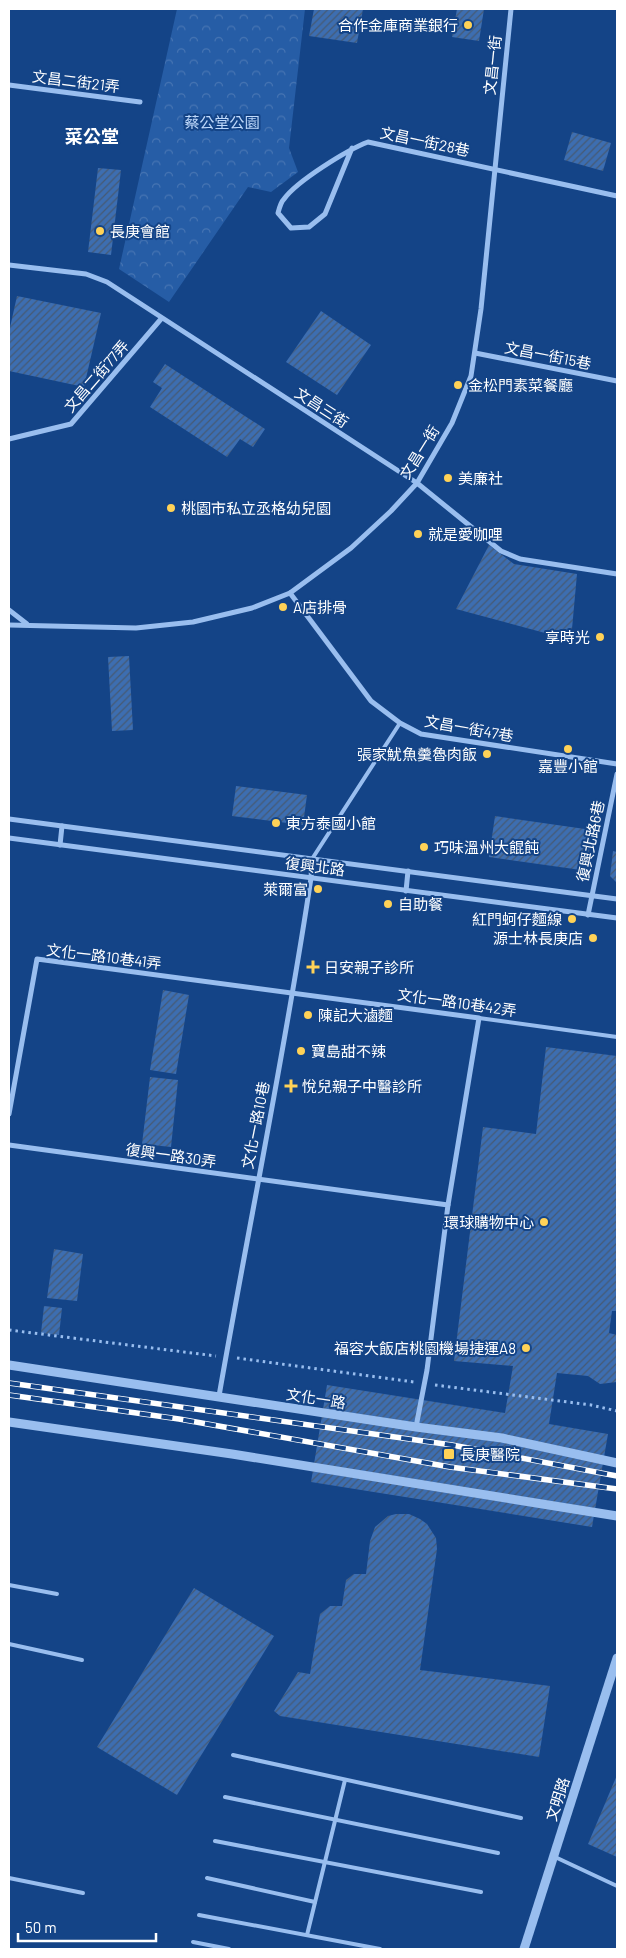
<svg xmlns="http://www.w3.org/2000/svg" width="626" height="1958" viewBox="0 0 626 1958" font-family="Barlow,'Noto Sans TC',sans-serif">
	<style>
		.park { fill: url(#park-crowns) }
		.building { fill: url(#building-hatch) }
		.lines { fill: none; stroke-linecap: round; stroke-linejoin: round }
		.path { stroke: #99beef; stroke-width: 3; stroke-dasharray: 2.5 4; stroke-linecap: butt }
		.service { stroke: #99beef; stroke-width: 4 }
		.minor { stroke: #99beef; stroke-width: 5 }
		.tertiary { stroke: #99beef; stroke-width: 9 }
		.rail-casing { stroke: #fff; stroke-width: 5.5 }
		.rail { stroke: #144487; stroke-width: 4; stroke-dasharray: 11; stroke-linecap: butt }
		.poi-dot { fill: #ffd257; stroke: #144487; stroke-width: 2 }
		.labels { text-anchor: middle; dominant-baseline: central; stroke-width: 4; stroke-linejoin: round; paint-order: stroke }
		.poi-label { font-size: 15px; fill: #fff; stroke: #144487; text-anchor: start }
		.street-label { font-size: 15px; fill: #fff; stroke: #144487 }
		.park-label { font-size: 15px; fill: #bfd9fb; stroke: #144487 }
		.quarter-label { font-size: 18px; font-weight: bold; fill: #fff; stroke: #144487 }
	</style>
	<defs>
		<pattern id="park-crowns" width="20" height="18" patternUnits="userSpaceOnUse" patternTransform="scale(1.25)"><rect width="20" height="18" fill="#265da6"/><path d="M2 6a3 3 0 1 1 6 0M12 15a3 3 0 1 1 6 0" fill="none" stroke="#4775b3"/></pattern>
		<pattern id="building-hatch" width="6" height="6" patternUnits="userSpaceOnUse" patternTransform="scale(1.25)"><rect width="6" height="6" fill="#3d6eb1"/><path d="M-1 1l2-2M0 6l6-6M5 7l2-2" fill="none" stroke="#465a74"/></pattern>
	</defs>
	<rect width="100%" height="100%" fill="#144487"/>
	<path class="park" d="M177,9H305L289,148L298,172L271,192L248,187L169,302L119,269Z"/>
	<g class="building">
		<path d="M314,9H363L357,43L309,36Z"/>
		<path d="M457,9H484L479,41L452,37Z"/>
		<path d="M572,132L611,143L603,171L564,160Z"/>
		<path d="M98,168L121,170L111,255L88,252Z"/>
		<path d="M17,296L101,313L84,387L9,371V332Z"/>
		<path d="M321,311L371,345L337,395L286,362Z"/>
		<path d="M165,364L265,429L253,447L240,439L227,457L150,407L162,388L153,382Z"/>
		<path d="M489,545L514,564L577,574L571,640L456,609Z"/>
		<path d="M129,656L133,730L112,731L108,657Z"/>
		<path d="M236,786L307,795L303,825L232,816Z"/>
		<path d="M495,816L592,830L587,867L581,870L489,857Z"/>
		<path d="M613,851L617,852V883L610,876Z"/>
		<path d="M163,990L189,995L176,1074L150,1070Z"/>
		<path d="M546,1047L617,1056V1311H612L609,1333L617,1335V1382L600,1384L588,1376L557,1373L549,1424L608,1434L592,1527L311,1482L327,1385L505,1413L513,1366L454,1361L483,1127L536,1134Z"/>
		<path d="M150,1077L178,1080L171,1147L142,1144Z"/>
		<path d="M54,1249L83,1254L77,1301L47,1298Z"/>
		<path d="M44,1306L62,1308L59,1335L41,1333Z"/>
		<path d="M396,1514H409L420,1519L427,1524L436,1538L437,1549L420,1670L550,1686L539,1757L280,1716L274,1711L298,1672L310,1674L320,1614L330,1606H342L346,1580L354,1574H366L370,1541L375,1527L388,1516Z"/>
		<path d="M194,1588L274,1636L177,1795L97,1747Z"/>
		<path d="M617,1775V1857L588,1844Z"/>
	</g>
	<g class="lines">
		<g class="path">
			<path d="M9,1330L216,1356"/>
			<path d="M237,1358L414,1382"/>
			<path d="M435,1385L591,1405L617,1411"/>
		</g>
		<g class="service">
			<path d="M312,859L400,723"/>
			<path d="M479,1018L617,1037"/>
			<path d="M9,1585L57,1594"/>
			<path d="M9,1644L82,1660"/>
			<path d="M233,1755L521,1818"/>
			<path d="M225,1797L498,1853"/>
			<path d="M215,1841L481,1892"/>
			<path d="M555,1857L617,1886"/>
			<path d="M9,1878L83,1893"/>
			<path d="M207,1878L315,1902"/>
			<path d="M199,1915L380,1949"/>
			<path d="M307,1935L345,1780"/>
			<path d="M193,1942L229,1949"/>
		</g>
		<g class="minor">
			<path d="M9,85L140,102"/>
			<path d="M352,148L325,214L309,227L291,228L278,213C279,209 281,202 284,199C297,181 347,150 368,142L617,196"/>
			<path d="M9,265L86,274L107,282L417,483L501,551L520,559L617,574"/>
			<path d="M475,353L617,381"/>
			<path d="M9,439L71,424L161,319"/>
			<path d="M290,593L371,701L400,723L421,734L617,764"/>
			<path d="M9,610L27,624"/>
			<path d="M9,625L136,628L193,622L252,608L290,593L351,548L391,511L417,483L452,423L471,376L481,309L511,9"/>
			<path d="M9,819L617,899"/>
			<path d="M9,838L617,918"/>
			<path d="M60,845L62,826"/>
			<path d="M406,891L408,871"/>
			<path d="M588,915L617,774"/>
			<path d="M9,1114L37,959L479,1018L448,1205L427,1370L416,1427"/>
			<path d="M9,1145L448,1205"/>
			<path d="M219,1396C249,1224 285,1052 311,878L312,859"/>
		</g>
		<g class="tertiary">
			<path d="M9,1365L416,1427L502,1438L617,1463"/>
			<path d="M9,1422L232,1454L617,1516"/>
			<path d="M524,1949L617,1658"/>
		</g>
		<defs>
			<g id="rail">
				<path d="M9,1383L452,1445L617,1476"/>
				<path d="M9,1395L179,1419L450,1467L617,1489"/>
			</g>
		</defs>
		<use href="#rail" class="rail-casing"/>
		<use href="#rail" class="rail"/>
	</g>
	<g class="poi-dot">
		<circle cx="468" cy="25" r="5"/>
		<circle cx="100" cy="231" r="5"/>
		<circle cx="458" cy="385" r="5"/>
		<circle cx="448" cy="478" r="5"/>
		<circle cx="171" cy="508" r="5"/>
		<circle cx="418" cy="534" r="5"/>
		<circle cx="283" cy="607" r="5"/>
		<circle cx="600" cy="637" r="5"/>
		<circle cx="568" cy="749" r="5"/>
		<circle cx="487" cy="754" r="5"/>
		<circle cx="276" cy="823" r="5"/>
		<circle cx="424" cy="847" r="5"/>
		<circle cx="318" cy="889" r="5"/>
		<circle cx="388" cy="904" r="5"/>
		<circle cx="572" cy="919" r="5"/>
		<circle cx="593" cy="938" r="5"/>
		<path d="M310.5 959.5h5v5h5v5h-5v5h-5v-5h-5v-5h5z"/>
		<circle cx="308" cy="1015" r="5"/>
		<circle cx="301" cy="1051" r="5"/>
		<path d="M288.5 1078.5h5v5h5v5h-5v5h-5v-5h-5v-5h5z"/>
		<circle cx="544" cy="1222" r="5"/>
		<circle cx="526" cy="1348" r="5"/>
		<rect x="443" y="1448" width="12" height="12" rx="2.5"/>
	</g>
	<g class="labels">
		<g class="poi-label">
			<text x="458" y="25" text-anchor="end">合作金庫商業銀行</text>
			<text x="110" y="231">長庚會館</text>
			<text x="468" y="385">金松門素菜餐廳</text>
			<text x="458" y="478">美廉社</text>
			<text x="181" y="508">桃園市私立丞格幼兒園</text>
			<text x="428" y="534">就是愛咖哩</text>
			<text x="293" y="607">A店排骨</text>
			<text x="590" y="637" text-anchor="end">享時光</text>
			<text x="477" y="754" text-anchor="end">張家魷魚羹魯肉飯</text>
			<text x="568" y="766" text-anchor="middle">嘉豐小館</text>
			<text x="286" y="823">東方泰國小館</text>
			<text x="434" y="847">巧味溫州大餛飩</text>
			<text x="308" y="889" text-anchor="end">萊爾富</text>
			<text x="398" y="904">自助餐</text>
			<text x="562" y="919" text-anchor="end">紅門蚵仔麵線</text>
			<text x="583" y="938" text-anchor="end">源士林長庚店</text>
			<text x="324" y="967">日安親子診所</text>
			<text x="318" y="1015">陳記大滷麵</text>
			<text x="311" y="1051">寶島甜不辣</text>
			<text x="302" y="1086">悅兒親子中醫診所</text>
			<text x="534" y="1222" text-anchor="end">環球購物中心</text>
			<text x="516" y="1348" text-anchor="end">福容大飯店桃園機場捷運A8</text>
			<text x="460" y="1454">長庚醫院</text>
		</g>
		<g class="street-label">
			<text transform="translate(492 65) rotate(-84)">文昌一街</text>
			<text transform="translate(76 81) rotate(7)">文昌二街21弄</text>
			<text transform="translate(425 141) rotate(12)">文昌一街28巷</text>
			<text transform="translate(548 355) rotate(11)">文昌一街15巷</text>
			<text transform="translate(96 376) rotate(-49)">文昌二街77弄</text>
			<text transform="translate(322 407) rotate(33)">文昌三街</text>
			<text transform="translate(419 452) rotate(-58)">文昌一街</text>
			<text transform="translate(469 728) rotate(10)">文昌一街47巷</text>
			<text transform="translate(590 841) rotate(-78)">復興北路6巷</text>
			<text transform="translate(315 866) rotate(7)">復興北路</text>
			<text transform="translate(104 956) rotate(7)">文化一路10巷41弄</text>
			<text transform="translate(457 1002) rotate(8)">文化一路10巷42弄</text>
			<text transform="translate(255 1125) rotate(-79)">文化一路10巷</text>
			<text transform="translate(171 1155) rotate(8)">復興一路30弄</text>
			<text transform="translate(316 1398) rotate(9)">文化一路</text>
			<text transform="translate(557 1799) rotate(-72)">文明路</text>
		</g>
		<g class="park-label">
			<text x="222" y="122">蔡公堂公園</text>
		</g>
		<g class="quarter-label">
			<text x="92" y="136">菜公堂</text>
		</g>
	</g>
	<rect width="626" height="1958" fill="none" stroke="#ffffff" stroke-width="20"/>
	<path d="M18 1933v8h138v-8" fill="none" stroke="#ffffff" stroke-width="2.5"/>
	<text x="25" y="1933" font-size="15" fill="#ffffff" stroke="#144487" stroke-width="4" paint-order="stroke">50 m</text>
</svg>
